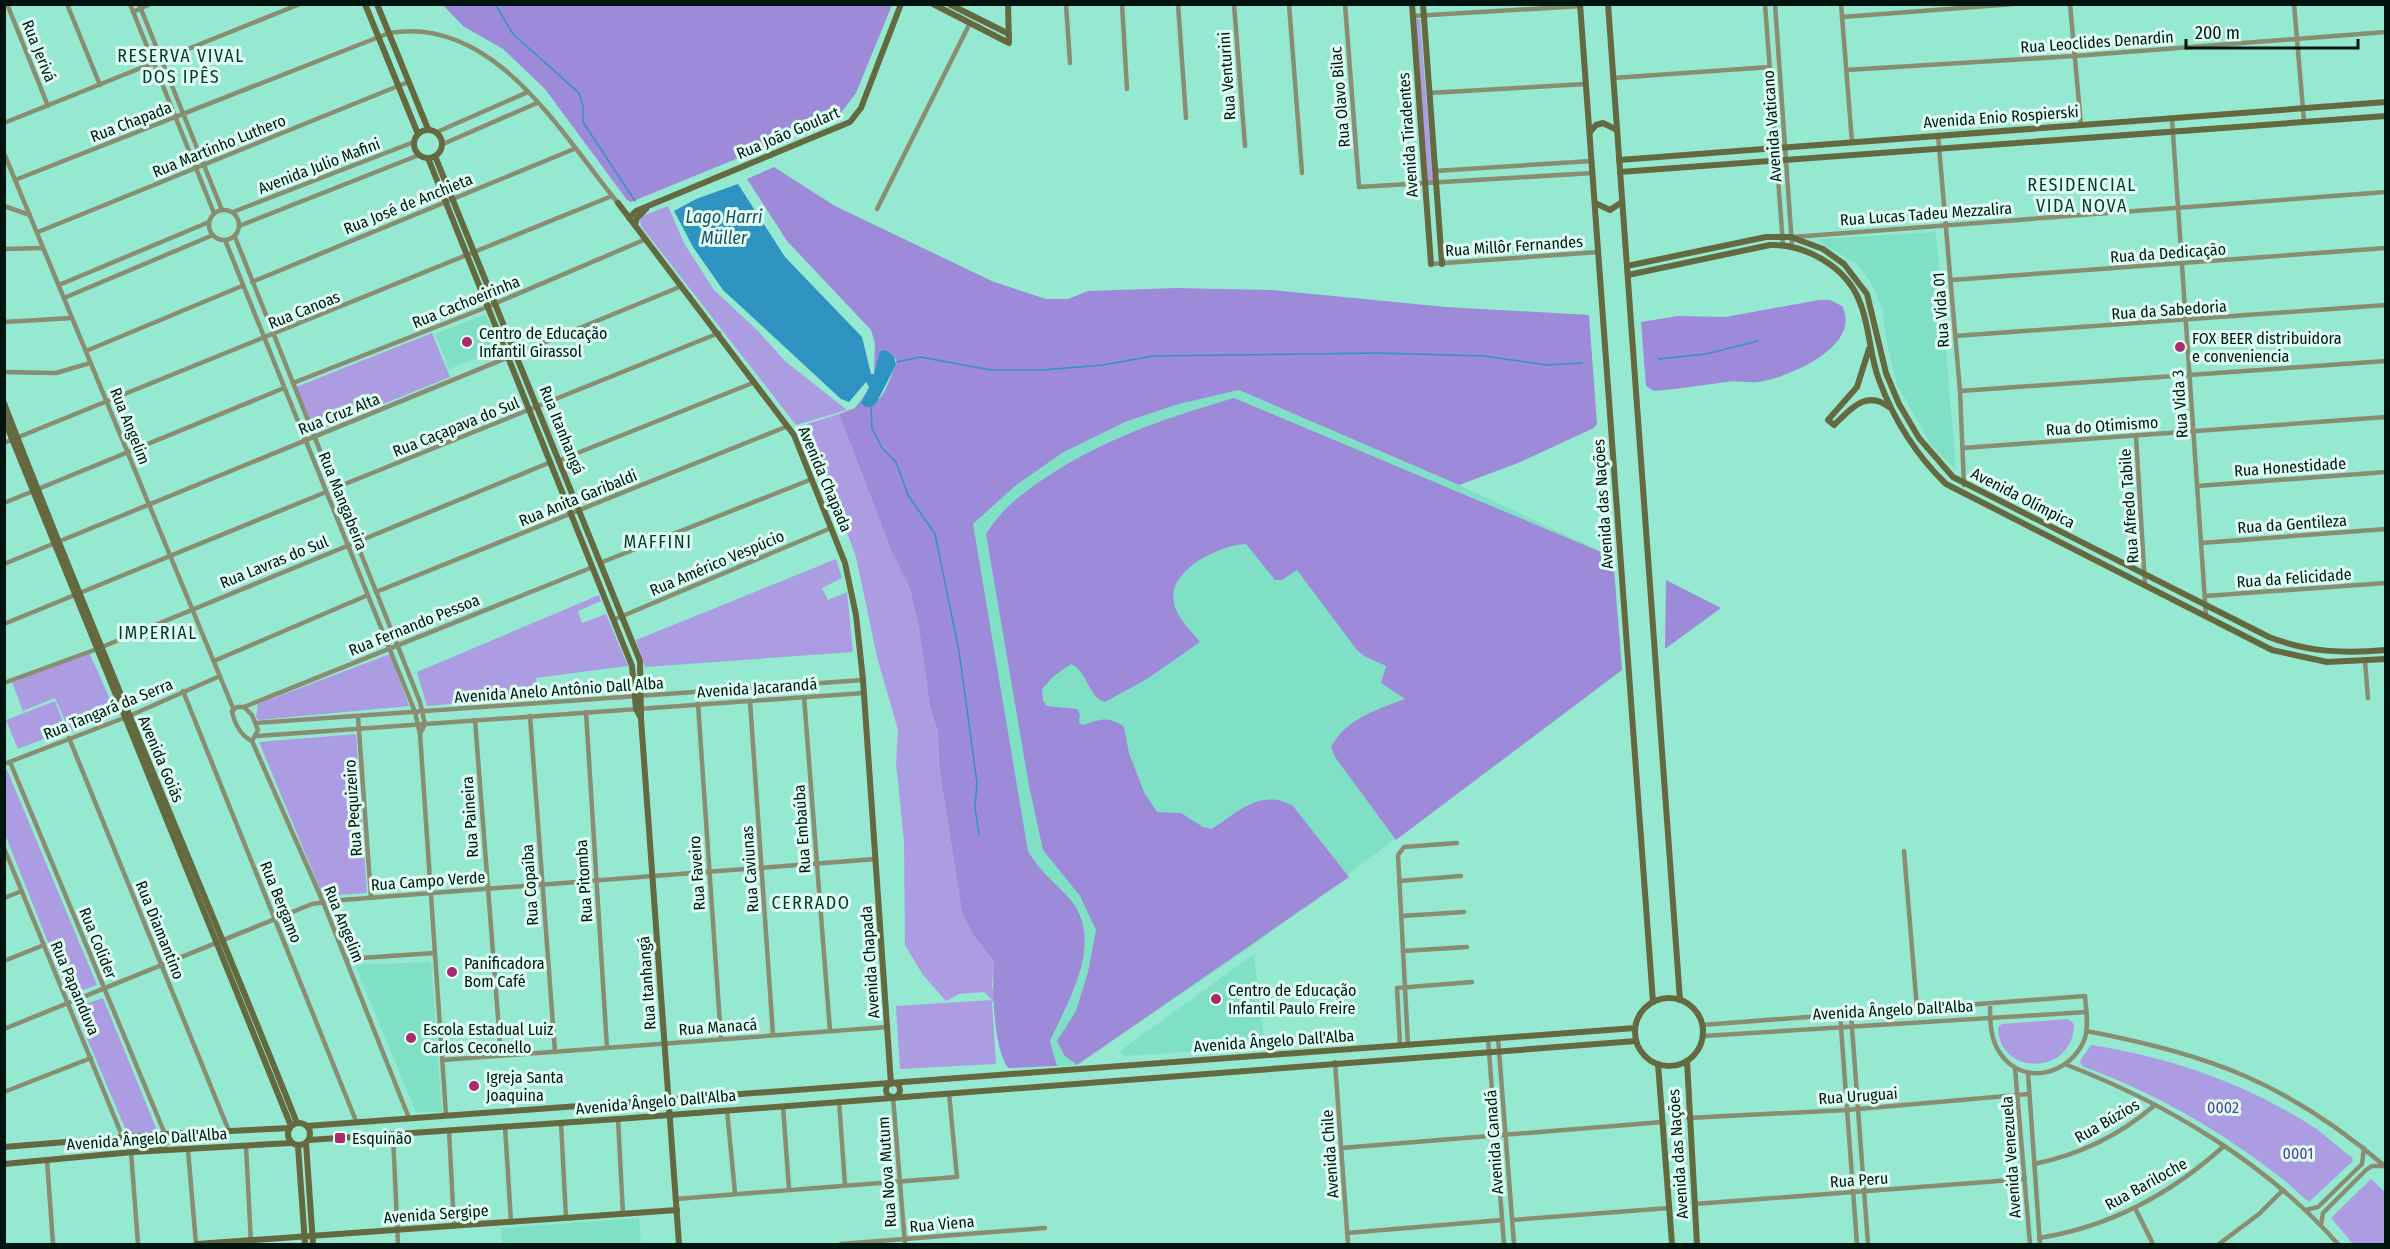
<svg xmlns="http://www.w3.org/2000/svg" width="2390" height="1249" viewBox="0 0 2390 1249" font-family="'Fira Sans Condensed',sans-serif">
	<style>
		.built { fill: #80e0c5 }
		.green { fill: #ac9de3 }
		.forest { fill: #9d8bd9 }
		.water { fill: #2f93c2 }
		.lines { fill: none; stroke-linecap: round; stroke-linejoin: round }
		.stream { stroke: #2f93c2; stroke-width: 1.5 }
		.street { stroke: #898d71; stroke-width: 4.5 }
		.secondary { stroke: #656940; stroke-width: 6 }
		.poi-dot { fill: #ae286d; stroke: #dffff4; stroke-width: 2 }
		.labels { text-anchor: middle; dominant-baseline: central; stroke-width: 6; stroke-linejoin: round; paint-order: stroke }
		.street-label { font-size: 16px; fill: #00150f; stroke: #dffff4 }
		.poi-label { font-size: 16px; fill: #00150f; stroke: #dffff4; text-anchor: start }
		.park-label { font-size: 16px; fill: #583c98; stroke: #dffff4 }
		.neighbourhood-label { font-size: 18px; letter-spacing: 1.5px; fill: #06372c; stroke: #dffff4 }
		.water-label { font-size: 18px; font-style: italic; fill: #254d62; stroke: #dffff4 }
	</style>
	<rect width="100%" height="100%" fill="#95e9d1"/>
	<g class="built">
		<path d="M1936,232L1956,470L1931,445L1897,384L1888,348L1882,309L1871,282L1857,264L1819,242L1818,239Z"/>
		<path d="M486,314L500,349L449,369L435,334Z"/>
		<path d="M1239,390L1459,485L1613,557L1622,670L1249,948L1077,1065L1057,1066L1050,1041L1074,992L1085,947L1028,851L972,524L1015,486L1062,453L1125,422L1179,404Z"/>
		<path d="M1254,954L1265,1047L1124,1056L1121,1054V1050Z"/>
		<path d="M431,962L442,1112H416L355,965Z"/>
		<path d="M639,1218L641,1244H502L501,1228Z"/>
	</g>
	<g class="green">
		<path d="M1415,19H1420L1433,182H1428Z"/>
		<path d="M668,206L684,243L714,290L756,329L785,361L847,410L796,425L641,226L640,220L642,216Z"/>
		<path d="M432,333L450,377L314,432L296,387Z"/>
		<path d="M839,414L891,550L910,589L919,628L930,707L938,732L939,766L962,913L973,935L994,961L992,985L996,1004L992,1001L996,1064L900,1069L896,1006L992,1000L984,992L959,994L946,1001L923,975L905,945L904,842L896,763L898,730L877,657L856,557L807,424Z"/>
		<path d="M836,559L842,578L822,588L828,600L847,592L853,652L645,667L636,640Z"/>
		<path d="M599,595L601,601L578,611L582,623L606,614L628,666L536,678L537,696L427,706L417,672Z"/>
		<path d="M89,652L116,713L70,732L55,698L23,711L12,682Z"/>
		<path d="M390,654L409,706L259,720L256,717L258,704Z"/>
		<path d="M55,701L66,730L18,749L6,720Z"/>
		<path d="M356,734L367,893L323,896L259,742Z"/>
		<path d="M7,770L97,985L69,995L5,834L4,771Z"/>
		<path d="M103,998L158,1133L128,1135L74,1008Z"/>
		<path d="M2068,1019L2074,1024C2074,1076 1998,1077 1998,1027L2002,1024Z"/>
		<path d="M2091,1045C2169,1057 2245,1083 2312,1126C2326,1135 2338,1148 2352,1157L2353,1161L2309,1202C2301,1196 2293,1187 2285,1181C2223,1132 2156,1093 2082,1066L2080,1061Z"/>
		<path d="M2371,1179L2385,1192V1244H2353L2331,1218Z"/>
	</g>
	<g class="forest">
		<path d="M443,5H892L856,93L838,117L631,202L627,200L545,89L503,49L463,26Z"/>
		<path d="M774,167L835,206L994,282L1046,299H1068L1088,291L1176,288L1272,290L1446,307L1589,315L1597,424L1594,428L1518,463L1459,485L1239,390L1179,404L1125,422L1062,453L1015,486L973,524L1028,851C1039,871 1055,882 1070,899C1105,941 1069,1000 1050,1041L1057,1066L1008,1068C993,1048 992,986 994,961L973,935L962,913L939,766L938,732L930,707L919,628L910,589L891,550L839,414L855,408L867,392L861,403L879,399L885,391L897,362L894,356L882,350L874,374L875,343L871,330L787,241L747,179Z"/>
		<path d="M1819,300H1830L1842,306C1863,346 1788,378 1758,382C1748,383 1737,380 1726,382C1702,385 1678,389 1654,391L1646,386L1641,322L1678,316L1725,317Z"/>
		<path d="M1234,398L1613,557L1622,670L1396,840L1335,757L1331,747C1347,718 1376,710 1405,699L1381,683L1386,666L1364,656L1357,650L1297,570L1282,580H1275L1246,544C1220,545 1167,570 1174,603C1176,616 1192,632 1200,642L1147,679L1105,702C1088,697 1088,672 1071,664L1054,676L1042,689L1043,701L1047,706L1077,709L1080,714L1079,723L1083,725C1099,720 1108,715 1124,727L1129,753L1144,792L1157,812L1181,813L1203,827L1212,829C1238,812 1261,788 1293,806L1349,877L1077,1065L1064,1055L1057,1041L1076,1011L1088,972L1096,930L1080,896L1043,850L1029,786L986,534C1000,511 1020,495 1042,480C1101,440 1165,418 1234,398Z"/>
		<path d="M1666,580L1721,608L1665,649Z"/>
	</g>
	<path class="water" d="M738,184L785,257L862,337L871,374H874L880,351L885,350L894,356L896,365C888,379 883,392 874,406L865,407L861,403L869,387L866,382L849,402L841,399L723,290L693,247L674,211L696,199Z"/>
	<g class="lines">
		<g class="stream">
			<path d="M495,4L513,34L579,93L583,106V122L635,201"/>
			<path d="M1659,359L1706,354L1758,341"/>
			<path d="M897,362L920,357L991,370H1042L1103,365L1153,356L1378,353L1484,356L1546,365L1582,363"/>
			<path d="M871,407L872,428L882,448L896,462L908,495L935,534L959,651L977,783L975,807L979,835"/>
		</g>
		<g class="street">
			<path d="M7,4L48,106"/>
			<path d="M67,4L100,85"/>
			<path d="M130,4L214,213"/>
			<path d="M139,4L222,210"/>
			<path d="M1066,4L1070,63"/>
			<path d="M1122,4L1127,89"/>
			<path d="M1178,4L1186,118"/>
			<path d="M1234,4L1245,146"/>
			<path d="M1289,4L1302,173"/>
			<path d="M1345,4L1359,187L1593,173"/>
			<path d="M1765,4L1783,245"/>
			<path d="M1775,4L1792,246"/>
			<path d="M1841,4L1852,142"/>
			<path d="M2070,4L2081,125"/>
			<path d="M2294,4L2304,121"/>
			<path d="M133,12L150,4"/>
			<path d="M1413,16L1581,6"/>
			<path d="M1842,17L2014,4"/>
			<path d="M1846,70L2075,56L2386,32"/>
			<path d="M1613,78L1770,67"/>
			<path d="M1429,93L1586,84"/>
			<path d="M2172,119L2206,616"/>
			<path d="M4,123L300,4"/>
			<path d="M437,132L528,92"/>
			<path d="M1938,135L1960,391L1964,485"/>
			<path d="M443,144L537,103"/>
			<path d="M4,153L233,708"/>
			<path d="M1435,171L1592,161"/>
			<path d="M15,180L389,33C495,15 561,134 618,203"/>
			<path d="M4,206L30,215"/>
			<path d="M877,209L970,23"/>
			<circle cx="224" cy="225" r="15"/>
			<path d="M233,212L414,142"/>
			<path d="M239,226L419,155"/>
			<path d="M38,232L408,82"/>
			<path d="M235,237L420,702L425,724L420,734"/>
			<path d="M1793,237L2386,192"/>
			<path d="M225,240L415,712L420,734L446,1115"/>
			<path d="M4,249L43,248"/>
			<path d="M1431,264L1599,252"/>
			<path d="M1951,280L2386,248"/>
			<path d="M252,282L574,149"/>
			<path d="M59,285L209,222"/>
			<path d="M64,298L213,235"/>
			<path d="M4,322L72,318"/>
			<path d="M1955,336L2386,305"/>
			<path d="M86,351L242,286"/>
			<path d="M4,372L56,373L90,363"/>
			<path d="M293,383L487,307L646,239"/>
			<path d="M1960,391L2386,361"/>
			<path d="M2136,436L2145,585"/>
			<path d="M4,443L612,196"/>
			<path d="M1963,448L2386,417"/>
			<path d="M560,460L755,382"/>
			<path d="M2197,486L2386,472"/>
			<path d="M335,488L719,333"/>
			<path d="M4,503L284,388"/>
			<path d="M2201,543L2386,529"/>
			<path d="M600,563L812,479"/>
			<path d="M4,564L682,286"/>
			<path d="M376,592L788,426"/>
			<path d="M2205,596L2386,583"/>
			<path d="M613,620L831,528"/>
			<path d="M4,624L326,492"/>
			<path d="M214,661L368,595"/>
			<path d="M2365,661L2368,698"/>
			<path d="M4,683L97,649L551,462"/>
			<path d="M183,691L356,1121"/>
			<path d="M804,697L830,1031"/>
			<path d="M750,701L773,1035"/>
			<path d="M698,704L721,1039"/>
			<path d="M237,707H244L252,715L258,730L252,741C241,736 234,723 232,711Z"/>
			<path d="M244,707L593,567"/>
			<path d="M586,712L607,1048"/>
			<path d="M530,716L555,1052"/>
			<path d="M358,717L371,897"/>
			<path d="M475,720L501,1056"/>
			<path d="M256,723L863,680"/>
			<path d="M257,736L864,693"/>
			<path d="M69,738L229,1131"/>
			<path d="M252,741L323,902L409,1118"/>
			<path d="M10,762L165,1134"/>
			<path d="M4,764L129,716L220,676"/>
			<path d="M4,848L123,1138"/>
			<path d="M1904,851L1917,1009"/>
			<path d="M1399,881L1461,876"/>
			<path d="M4,898L22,891"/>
			<path d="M1401,916L1464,912"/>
			<path d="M1403,951L1467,947"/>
			<path d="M346,959L435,953"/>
			<path d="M4,961L44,945"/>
			<path d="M1840,1014L1857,1244"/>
			<path d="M1851,1014L1868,1244"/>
			<path d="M1702,1025L2085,996C2086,1010 2089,1025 2085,1038C2072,1074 2023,1088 2000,1053C1990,1039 1990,1021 1990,1004"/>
			<path d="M4,1029L312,904L342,900L876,859"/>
			<path d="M2086,1031C2210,1054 2289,1084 2386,1167"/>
			<path d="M1703,1036L2086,1012"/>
			<path d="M1498,1038L1514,1244"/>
			<path d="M1488,1039L1504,1244"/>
			<path d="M1400,1045L1397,988L1472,982"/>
			<path d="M1408,1045L1398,855L1404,847L1457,843"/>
			<path d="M443,1060L888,1027"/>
			<path d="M1335,1062L1348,1244"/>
			<path d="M2067,1065C2168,1104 2266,1163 2338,1244"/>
			<path d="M2015,1068L2030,1244"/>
			<path d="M2028,1073L2040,1244"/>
			<path d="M4,1092L91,1058"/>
			<path d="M893,1097L905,1244"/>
			<path d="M839,1101L845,1185"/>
			<path d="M783,1106L789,1189"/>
			<path d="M727,1110L735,1193"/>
			<path d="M1688,1118L1847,1110L2029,1094"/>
			<path d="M618,1119L623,1214"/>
			<path d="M561,1123L566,1218"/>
			<path d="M505,1126L511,1222"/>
			<path d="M449,1130L454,1226"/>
			<path d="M393,1135L398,1244"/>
			<path d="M246,1146L251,1244"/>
			<path d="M1341,1148L1663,1122"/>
			<path d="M188,1150L196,1244"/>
			<path d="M131,1152L138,1244"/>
			<path d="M47,1160L53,1244"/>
			<path d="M2034,1164C2079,1155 2120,1135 2155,1105"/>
			<path d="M676,1199L957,1177L949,1093"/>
			<path d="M1694,1204L2025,1179"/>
			<path d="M2135,1208L2153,1244"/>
			<path d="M2306,1210L2318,1207L2362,1164L2364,1148"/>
			<path d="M1512,1220L1669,1208"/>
			<path d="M2321,1225L2323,1213L2366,1170L2372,1166H2385"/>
			<path d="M1347,1233L1502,1220"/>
			<path d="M2039,1238C2109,1227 2172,1193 2224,1146"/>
			<path d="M841,1244L1045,1228"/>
			<path d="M2219,1244L2259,1214L2283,1190"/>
		</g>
		<g class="secondary">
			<path d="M365,4L418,134"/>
			<path d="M377,4L428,129"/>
			<path d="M933,4L1009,43L1008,4"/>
			<path d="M949,4L1009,34"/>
			<path d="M1412,4L1431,264"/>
			<path d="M1423,4L1442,264"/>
			<path d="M1580,4L1653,1002"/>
			<path d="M1608,4L1680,1000"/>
			<circle cx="428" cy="144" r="14"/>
			<path d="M1590,132L1596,125L1603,123L1617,130"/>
			<path d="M435,156L640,661L641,719L679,1244"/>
			<path d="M428,158L632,666L636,709L641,718"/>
			<path d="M1619,160L2386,102"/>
			<path d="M1620,172L2386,116"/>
			<path d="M618,203L794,435L845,563L856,615L863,680L891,1084"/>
			<path d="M1595,203L1610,210L1622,202"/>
			<path d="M629,218L636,211L850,122L861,108L901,4"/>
			<path d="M635,225L637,218L646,209"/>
			<path d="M1627,266L1766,237H1791L1823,249L1844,264L1867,294L1886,373L1899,404L1919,438L1953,477L2269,637C2308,652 2344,654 2386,650"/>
			<path d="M1628,275L1770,245C1805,244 1845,266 1859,300C1870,325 1869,354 1879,380C1894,420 1915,454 1946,484L2272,650L2327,662L2386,659"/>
			<path d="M1869,349L1857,387L1828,420L1834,425C1850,410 1866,389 1889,407"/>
			<path d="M4,403C97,645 201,883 297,1123"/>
			<path d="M4,419L291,1126"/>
			<circle cx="1669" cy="1032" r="34"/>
			<path d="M1687,1061L1697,1244"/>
			<path d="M1658,1064L1672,1244"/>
			<circle cx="893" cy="1090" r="7"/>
			<circle cx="299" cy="1134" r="11"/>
			<path d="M307,1126L1635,1028"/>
			<path d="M309,1140L618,1119L1636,1041"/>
			<path d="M306,1143L313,1244"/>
			<path d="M298,1146L305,1244"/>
			<path d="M4,1147L165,1134L290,1128"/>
			<path d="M159,1150L166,1143L165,1134"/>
			<path d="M4,1164L133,1152L291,1143"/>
			<path d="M197,1244L677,1210"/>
		</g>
	</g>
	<g class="poi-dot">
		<circle cx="467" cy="342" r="6"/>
		<circle cx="2180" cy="347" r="6"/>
		<circle cx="452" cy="972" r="6"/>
		<circle cx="1216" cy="999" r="6"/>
		<circle cx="411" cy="1038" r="6"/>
		<circle cx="474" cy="1086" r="6"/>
		<rect x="334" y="1132" width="12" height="12" rx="3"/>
	</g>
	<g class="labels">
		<g class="street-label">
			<text transform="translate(2097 42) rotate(-4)">Rua Leoclides Denardin</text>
			<text transform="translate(39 51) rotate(68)">Rua Jerivá</text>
			<text transform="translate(1227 76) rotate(-94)">Rua Venturini</text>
			<text transform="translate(1340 97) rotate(-95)">Rua Olavo Bilac</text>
			<text transform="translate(2001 117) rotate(-4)">Avenida Enio Rospierski</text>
			<text transform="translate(131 122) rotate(-21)">Rua Chapada</text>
			<text transform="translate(1772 126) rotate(-94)">Avenida Vaticano</text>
			<text transform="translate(788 133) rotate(-23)">Rua João Goulart</text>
			<text transform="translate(1408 135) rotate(-94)">Avenida Tiradentes</text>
			<text transform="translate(219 146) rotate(-22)">Rua Martinho Luthero</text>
			<text transform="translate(319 166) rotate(-21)">Avenida Julio Mafini</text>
			<text transform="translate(408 204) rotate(-22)">Rua José de Anchieta</text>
			<text transform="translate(1926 214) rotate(-4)">Rua Lucas Tadeu Mezzalira</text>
			<text transform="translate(1514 246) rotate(-4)">Rua Millôr Fernandes</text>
			<text transform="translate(2168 253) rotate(-4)">Rua da Dedicação</text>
			<text transform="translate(466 302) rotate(-22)">Rua Cachoeirinha</text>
			<text transform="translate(304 310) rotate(-22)">Rua Canoas</text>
			<text transform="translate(1941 310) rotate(-94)">Rua Vida 01</text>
			<text transform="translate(2169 310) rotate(-4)">Rua da Sabedoria</text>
			<text transform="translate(2180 404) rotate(-94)">Rua Vida 3</text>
			<text transform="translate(339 414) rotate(-22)">Rua Cruz Alta</text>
			<text transform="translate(130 426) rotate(68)">Rua Angelim</text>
			<text transform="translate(2102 426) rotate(-4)">Rua do Otimismo</text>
			<text transform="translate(456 427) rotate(-22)">Rua Caçapava do Sul</text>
			<text transform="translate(562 430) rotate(68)">Rua Itanhangá</text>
			<text transform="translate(2290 467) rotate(-4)">Rua Honestidade</text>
			<text transform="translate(825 479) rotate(67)">Avenida Chapada</text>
			<text transform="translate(578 498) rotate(-22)">Rua Anita Garibaldi</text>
			<text transform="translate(2023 498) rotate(27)">Avenida Olímpica</text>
			<text transform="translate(343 501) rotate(68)">Rua Mangabeira</text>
			<text transform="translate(1603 504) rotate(-94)">Avenida das Nações</text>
			<text transform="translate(2129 506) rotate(-94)">Rua Afredo Tabile</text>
			<text transform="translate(2292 524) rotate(-4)">Rua da Gentileza</text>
			<text transform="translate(274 562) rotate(-22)">Rua Lavras do Sul</text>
			<text transform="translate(717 563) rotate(-23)">Rua Américo Vespúcio</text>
			<text transform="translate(2294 578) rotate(-4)">Rua da Felicidade</text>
			<text transform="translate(414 625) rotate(-22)">Rua Fernando Pessoa</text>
			<text transform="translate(757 688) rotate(-4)">Avenida Jacarandá</text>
			<text transform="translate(559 690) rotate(-4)">Avenida Anelo Antônio Dall Alba</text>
			<text transform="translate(108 709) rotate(-22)">Rua Tangará da Serra</text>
			<text transform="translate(161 759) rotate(67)">Avenida Goiás</text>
			<text transform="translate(353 808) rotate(-94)">Rua Pequizeiro</text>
			<text transform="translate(470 817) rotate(-94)">Rua Paineira</text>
			<text transform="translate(802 829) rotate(-94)">Rua Embaúba</text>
			<text transform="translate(750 869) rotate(-94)">Rua Caviunas</text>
			<text transform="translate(697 873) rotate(-94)">Rua Faveiro</text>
			<text transform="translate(428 881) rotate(-4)">Rua Campo Verde</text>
			<text transform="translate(584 881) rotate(-94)">Rua Pitomba</text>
			<text transform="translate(530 885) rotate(-94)">Rua Copaíba</text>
			<text transform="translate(281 902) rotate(68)">Rua Bergamo</text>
			<text transform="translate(344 924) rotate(68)">Rua Angelim</text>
			<text transform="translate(160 930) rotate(68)">Rua Diamantino</text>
			<text transform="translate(98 943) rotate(68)">Rua Colider</text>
			<text transform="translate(870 962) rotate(-94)">Avenida Chapada</text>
			<text transform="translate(647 983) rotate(-94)">Rua Itanhangá</text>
			<text transform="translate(75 988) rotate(67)">Rua Papanduva</text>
			<text transform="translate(1893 1010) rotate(-3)">Avenida Ângelo Dall'Alba</text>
			<text transform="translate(718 1027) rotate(-4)">Rua Manacá</text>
			<text transform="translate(1274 1041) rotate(-4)">Avenida Ângelo Dall'Alba</text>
			<text transform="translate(1858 1096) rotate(-4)">Rua Uruguai</text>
			<text transform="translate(656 1102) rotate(-5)">Avenida Ângelo Dall'Alba</text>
			<text transform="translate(2107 1121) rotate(-30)">Rua Búzios</text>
			<text transform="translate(147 1139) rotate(-4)">Avenida Ângelo Dall'Alba</text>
			<text transform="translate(1494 1142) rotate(-94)">Avenida Canadá</text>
			<text transform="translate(1330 1154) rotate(-94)">Avenida Chile</text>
			<text transform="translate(1678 1154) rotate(-94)">Avenida das Nações</text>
			<text transform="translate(2011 1157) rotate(-94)">Avenida Venezuela</text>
			<text transform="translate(887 1172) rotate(-94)">Rua Nova Mutum</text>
			<text transform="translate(1859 1180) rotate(-4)">Rua Peru</text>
			<text transform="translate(2146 1184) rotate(-29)">Rua Bariloche</text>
			<text transform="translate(436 1214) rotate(-4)">Avenida Sergipe</text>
			<text transform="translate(942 1224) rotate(-5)">Rua Viena</text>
		</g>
		<g class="poi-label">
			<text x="479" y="333">Centro de Educação<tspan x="479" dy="18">Infantil Girassol</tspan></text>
			<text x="2192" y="338">FOX BEER distribuidora<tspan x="2192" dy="18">e conveniencia</tspan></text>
			<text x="464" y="963">Panificadora<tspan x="464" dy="18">Bom Café</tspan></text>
			<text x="1228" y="990">Centro de Educação<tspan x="1228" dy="18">Infantil Paulo Freire</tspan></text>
			<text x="423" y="1029">Escola Estadual Luiz<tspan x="423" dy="18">Carlos Ceconello</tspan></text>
			<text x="486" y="1077">Igreja Santa<tspan x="486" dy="18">Joaquina</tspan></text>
			<text x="352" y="1138">Esquinão</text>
		</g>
		<g class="park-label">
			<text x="2223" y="1107">0002</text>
			<text x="2298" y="1153">0001</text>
		</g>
		<g class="neighbourhood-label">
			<text x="181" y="56">RESERVA VIVAL<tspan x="181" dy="21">DOS IPÊS</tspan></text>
			<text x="2082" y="185">RESIDENCIAL<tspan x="2082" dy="21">VIDA NOVA</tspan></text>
			<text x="658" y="542">MAFFINI</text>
			<text x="158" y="633">IMPERIAL</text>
			<text x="811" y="903">CERRADO</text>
		</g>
		<g class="water-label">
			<text x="724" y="217">Lago Harri<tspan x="724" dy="21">Müller</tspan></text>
		</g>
	</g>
	<rect width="2390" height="1249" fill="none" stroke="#00150f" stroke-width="12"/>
	<path d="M2186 39v9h172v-9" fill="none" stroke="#00150f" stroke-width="3"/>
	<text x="2195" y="39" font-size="18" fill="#00150f" stroke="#dffff4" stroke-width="4.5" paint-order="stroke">200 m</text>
</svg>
